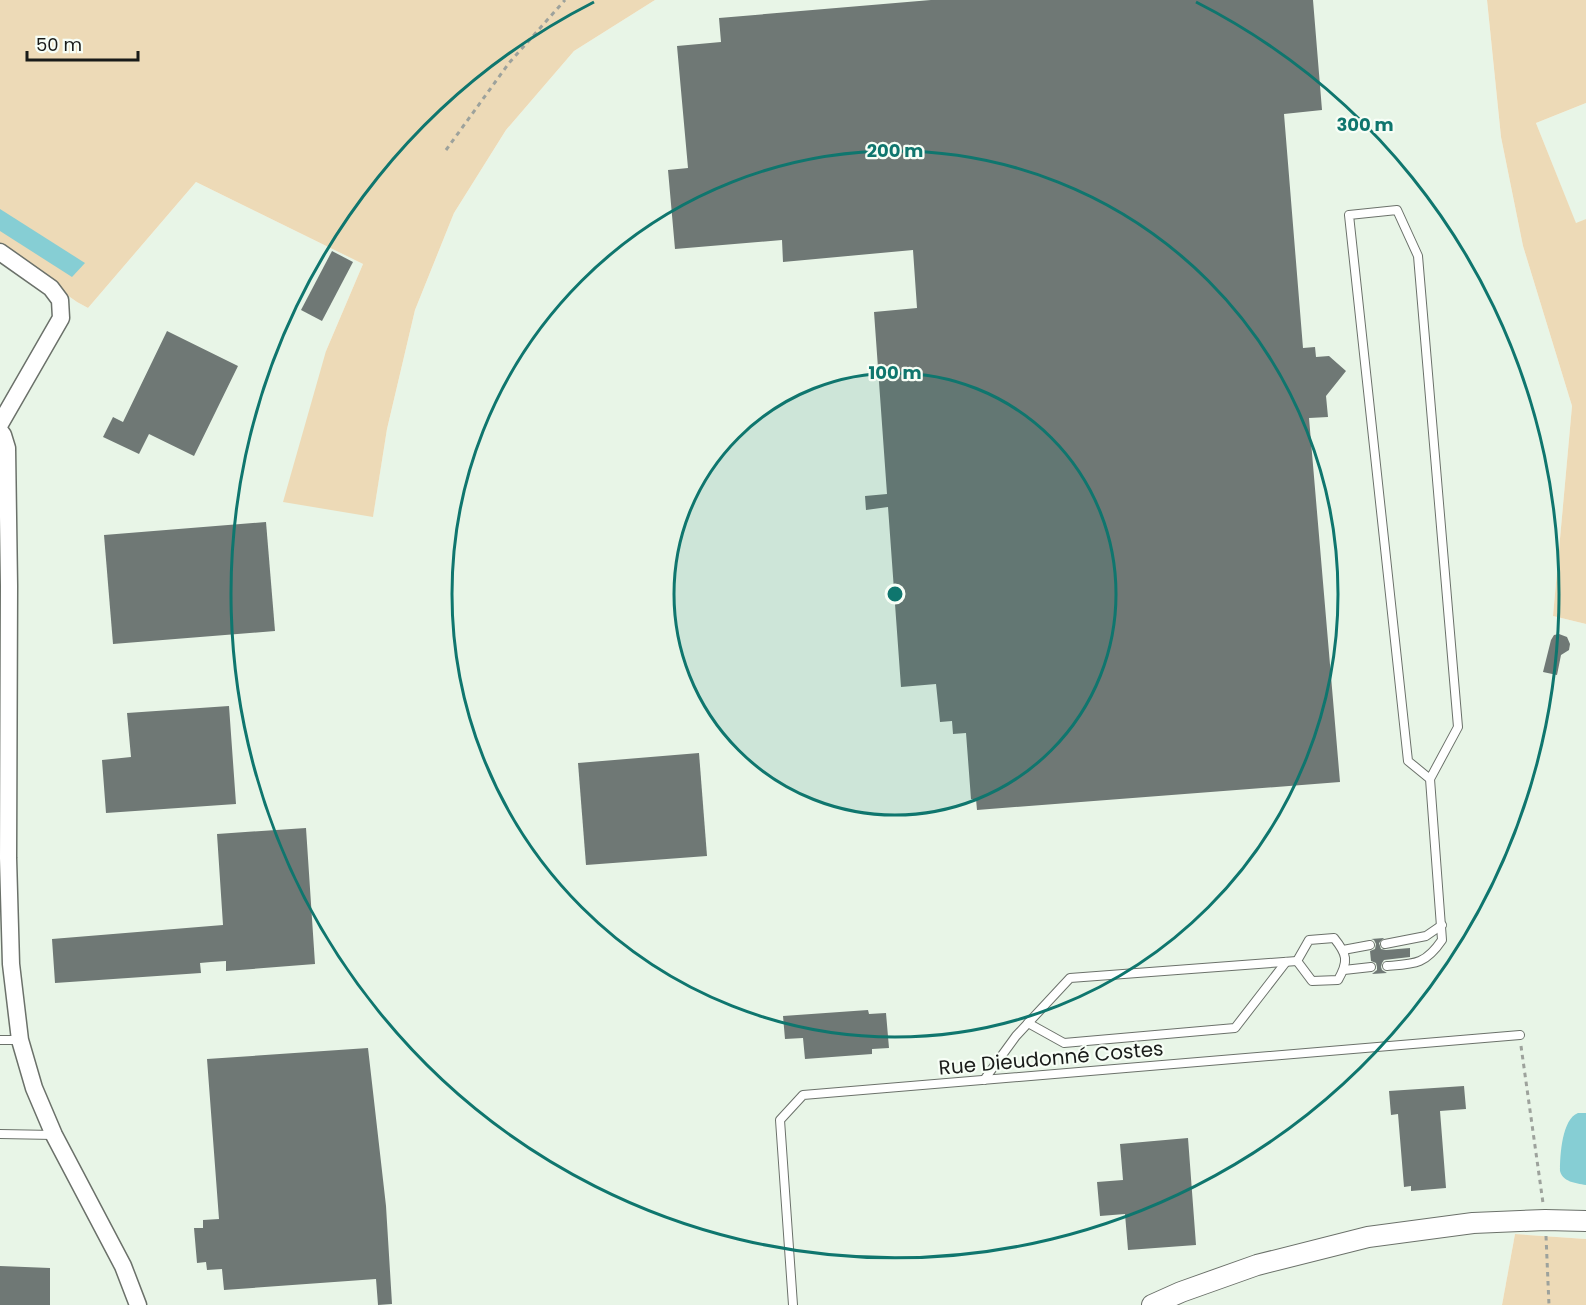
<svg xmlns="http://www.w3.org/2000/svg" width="1586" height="1305" viewBox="0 0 1586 1305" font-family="Poppins,sans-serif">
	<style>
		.built { fill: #e8f5e7 }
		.green { fill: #eddab7 }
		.water { fill: #86ced4 }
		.building { fill: #6f7875 }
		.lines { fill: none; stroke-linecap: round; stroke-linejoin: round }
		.service-casing { stroke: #6b716a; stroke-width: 10 }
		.minor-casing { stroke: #6b716a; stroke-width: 19 }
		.tertiary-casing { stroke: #6b716a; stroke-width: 22 }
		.path { stroke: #9da29c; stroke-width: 3; stroke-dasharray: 4.5 4.5; stroke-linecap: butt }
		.service { stroke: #fff; stroke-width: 8 }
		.minor { stroke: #fff; stroke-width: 16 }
		.tertiary { stroke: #fff; stroke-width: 20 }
		.ring { fill: none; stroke: #0f766e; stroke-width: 3 }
		.labels { text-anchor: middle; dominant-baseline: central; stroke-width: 4.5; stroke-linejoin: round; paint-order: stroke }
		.street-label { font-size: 20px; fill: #191b19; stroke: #f7fef6 }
		.centre { fill: #0f766e; stroke: #f7fef6; stroke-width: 3 }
		.ring-label { font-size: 18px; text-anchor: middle; font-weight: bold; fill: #0f766e; stroke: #f7fef6; stroke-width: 4.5; stroke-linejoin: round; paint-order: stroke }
	</style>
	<rect width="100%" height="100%" fill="#f7fef6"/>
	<g class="built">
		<path d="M655,0H1487L1501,137L1523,246L1572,406L1553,616L1586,624V1239L1515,1234L1502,1305H0V248L77,302L88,308L196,182L363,264L326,351L373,516L387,429L415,310L454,213L506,130L574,51Z"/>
		<path d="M1586,103V219L1576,224L1536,123Z"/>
	</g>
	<g class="green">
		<path d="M0,0H655L574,51L506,130L454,213L415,310L387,429L373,517L283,502L326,351L363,264L196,182L88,308L77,302L0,248Z"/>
		<path d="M1487,0H1586V103L1536,123L1576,223L1586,219V624L1553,616L1572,406L1523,246L1501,137Z"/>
		<path d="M1515,1234L1586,1239V1305H1502Z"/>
	</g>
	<g class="water">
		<path d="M0,209L85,263L72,277L0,231Z"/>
		<path d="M1578,1113H1586V1185C1575,1183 1563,1182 1560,1171C1560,1155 1562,1119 1578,1113Z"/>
	</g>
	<g class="building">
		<path d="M931,0H1313L1322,110L1284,114L1303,348L1315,347L1316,357L1329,356L1346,371L1326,396L1328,417L1309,418L1340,782L977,810L976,799H971L966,733L953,734L952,721L940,722L936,684L901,687L888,507L866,510L865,496L887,494L874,312L917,308L913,250L783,262L782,240L675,249L668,170L688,168L677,46L721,42L719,18Z"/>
		<path d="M332,251L353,262L322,321L301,310Z"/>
		<path d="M167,331L238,366L194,456L149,434L139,454L103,437L113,417L123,422Z"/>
		<path d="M266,522L275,631L113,644L104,535Z"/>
		<path d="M1559,634L1567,637L1570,644L1569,650L1561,655L1557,675L1543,672L1551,640L1554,635Z"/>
		<path d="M229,706L236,804L106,813L102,760L131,757L127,713Z"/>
		<path d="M699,753L707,856L586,865L578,763Z"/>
		<path d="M306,828L315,964L226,971V961L211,962L200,963L201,973L55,983L52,939L223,925L217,834Z"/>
		<path d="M1384,938L1379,943L1381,949L1386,950L1410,948V957L1384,960L1382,963L1381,967L1382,970L1387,973L1372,974L1377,970V967L1376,963L1371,961L1370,951L1375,949L1376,944L1374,940L1371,939Z"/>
		<path d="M868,1010L869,1014L886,1013L889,1048L872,1049V1054L805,1059L803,1038L785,1039L783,1016Z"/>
		<path d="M368,1048L386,1206L392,1304L378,1305L376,1279L224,1290L222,1269L207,1270L206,1262L197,1263L194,1228H203V1220L219,1219L207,1059Z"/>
		<path d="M1464,1086L1466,1109L1440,1111L1446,1188L1411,1191V1186L1404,1187L1398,1114L1391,1115L1389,1091Z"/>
		<path d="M1188,1138L1196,1245L1128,1250L1125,1214L1100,1216L1097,1182L1123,1180L1120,1144Z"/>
		<path d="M0,1266L50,1268V1305H0Z"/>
	</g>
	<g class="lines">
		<defs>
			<g id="service">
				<path d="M1334,938C1347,954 1349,961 1338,980L1312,981L1297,961L1309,940Z"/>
				<path d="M1385,944L1426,936L1442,925"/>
				<path d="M1343,950L1370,945"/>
				<path d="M1387,966C1414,964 1425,965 1442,940L1430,779L1458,727L1418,256L1397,210L1349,215L1408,761L1430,779"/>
				<path d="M1344,970L1371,967"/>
				<path d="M1028,1023L1064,1043L1235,1028L1286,962"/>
				<path d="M0,1040H20"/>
				<path d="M984,1080L1016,1036L1070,978L1297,961"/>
				<path d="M0,1134L54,1135"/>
				<path d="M793,1305L780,1120L803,1095L1520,1035"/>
			</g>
			<g id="minor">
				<path d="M0,252L51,288L60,300L61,318L0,424"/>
				<path d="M0,431L3,435L7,448L9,586L8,858L11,964L20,1040L34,1088L54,1135L123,1266L138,1305"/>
			</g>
			<path id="tertiary" d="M1152,1305L1181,1292L1257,1265L1368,1237L1473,1223L1545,1220L1586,1221"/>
		</defs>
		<use href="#service" class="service-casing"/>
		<use href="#minor" class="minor-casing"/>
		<use href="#tertiary" class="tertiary-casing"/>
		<g class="path">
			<path d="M446,150L509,63L565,0"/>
			<path d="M1521,1046L1543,1203"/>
			<path d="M1546,1236L1549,1305"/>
		</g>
		<use href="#service" class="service"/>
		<use href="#minor" class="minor"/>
		<use href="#tertiary" class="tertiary"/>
	</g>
	<circle cx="895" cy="594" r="221" fill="#0f766e" fill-opacity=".12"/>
	<g class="ring">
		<circle cx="895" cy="594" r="221"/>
		<circle cx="895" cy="594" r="443"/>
		<path d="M1196 2A664 664 0 1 1 594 2"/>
	</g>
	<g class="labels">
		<g class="street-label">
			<text transform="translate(1051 1058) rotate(-5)">Rue Dieudonné Costes</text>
		</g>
	</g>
	<circle cx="895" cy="594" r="9" class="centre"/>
	<g class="ring-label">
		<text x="1365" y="131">300 m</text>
		<text x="895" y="157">200 m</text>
		<text x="895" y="379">100 m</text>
	</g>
	<path d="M27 51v9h111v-9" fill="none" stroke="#191b19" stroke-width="3"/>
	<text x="36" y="51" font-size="18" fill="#191b19" stroke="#f7fef6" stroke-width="4.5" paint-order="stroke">50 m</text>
</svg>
